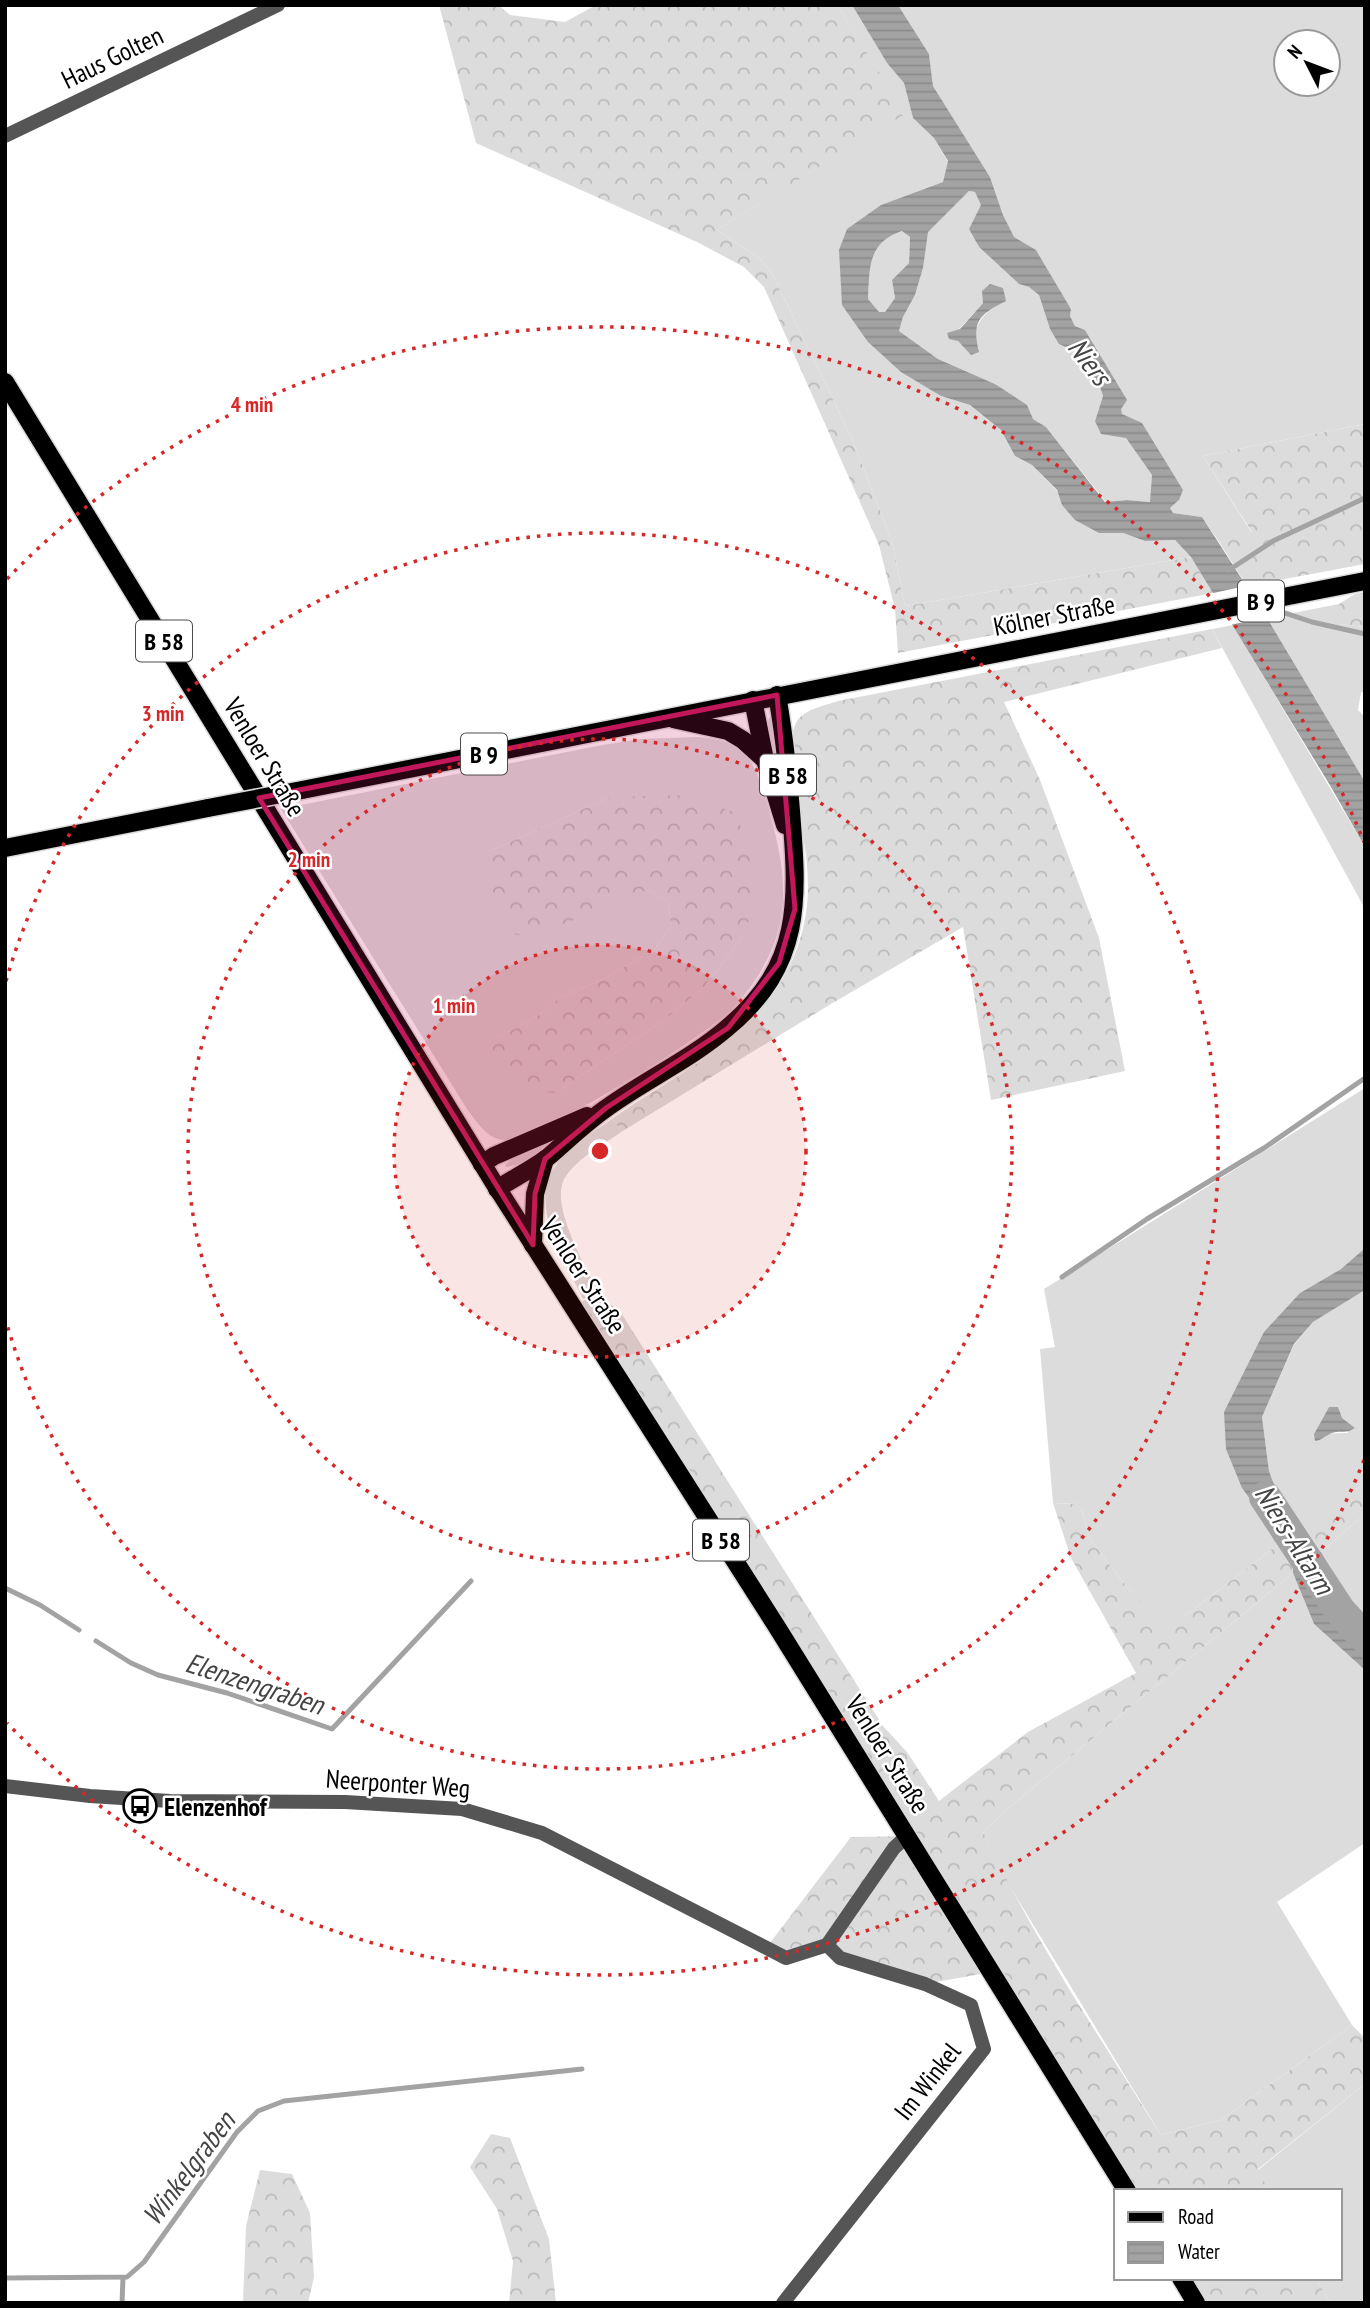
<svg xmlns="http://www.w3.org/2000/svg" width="1370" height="2308" viewBox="0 0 1370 2308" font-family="'PT Sans Narrow',sans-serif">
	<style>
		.grass { fill: #dcdcdc; fill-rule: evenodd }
		.forest { fill: url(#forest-crowns) }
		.water { fill: url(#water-rules); fill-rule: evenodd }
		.pier { fill: #fff }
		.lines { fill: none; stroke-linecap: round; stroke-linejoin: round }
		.stream { stroke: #a3a3a3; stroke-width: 5 }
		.river { stroke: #a3a3a3; stroke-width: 32 }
		.primary-casing { stroke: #dbdbdb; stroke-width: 21 }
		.minor { stroke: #555; stroke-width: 14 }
		.primary { stroke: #000; stroke-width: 18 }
		.primary-bridge-casing { stroke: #dbdbdb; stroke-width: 21; stroke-linecap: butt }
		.primary-bridge { stroke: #000; stroke-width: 18 }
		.marked { fill: #c2185b; fill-opacity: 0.2; stroke: #c2185b; stroke-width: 5; stroke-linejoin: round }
		.ring { fill: none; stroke: #d62828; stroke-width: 3.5; stroke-dasharray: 3.5 7 }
		.labels { text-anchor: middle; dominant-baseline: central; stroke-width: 5; stroke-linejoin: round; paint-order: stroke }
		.shield { fill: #fff; stroke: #4c4c4c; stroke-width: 2 }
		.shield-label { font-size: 24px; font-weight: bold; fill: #000 }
		.street-label { font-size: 26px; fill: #000; stroke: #fff }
		.poi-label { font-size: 26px; font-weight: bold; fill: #000; stroke: #fff; text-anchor: start }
		.water-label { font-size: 28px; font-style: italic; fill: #444; stroke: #fff }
		.centre { fill: #d62828; stroke: #fff; stroke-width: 3.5 }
		.ring-label { font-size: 21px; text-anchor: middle; font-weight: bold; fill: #d62828; stroke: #fff; stroke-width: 5; stroke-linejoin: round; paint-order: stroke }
	</style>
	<defs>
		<pattern id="forest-crowns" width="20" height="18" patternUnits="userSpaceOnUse" patternTransform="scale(1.75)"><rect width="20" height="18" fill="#dcdcdc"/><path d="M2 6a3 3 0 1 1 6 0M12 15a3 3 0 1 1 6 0" fill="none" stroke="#bbb"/></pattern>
		<pattern id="water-rules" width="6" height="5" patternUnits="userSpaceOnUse" patternTransform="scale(1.75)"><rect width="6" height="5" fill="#a3a3a3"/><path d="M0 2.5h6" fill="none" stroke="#8b8b8b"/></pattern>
	</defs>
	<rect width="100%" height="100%" fill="#fff"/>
	<g class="grass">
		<path d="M837,5H852L887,63L904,83L913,118L934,138L948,162L943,182L881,205L842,305L941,396L970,405L1001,430L1015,456L1032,465L1057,491L1063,505L1100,533H1123L1145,541L1175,540L1191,557L905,606L892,541L852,439L772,273L760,259L717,230L904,114Z"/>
		<path d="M898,5H1365V424L1203,456L1252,533L1219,542L1202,517L1173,513L1170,508L1179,500L1122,414L1103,361L1085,330L1075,326L1070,316L1071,309L1036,250L1014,238L1003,215L990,177L933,86L929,54ZM1286,42H1328V84H1286Z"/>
		<path d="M969,191L975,192L982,205L969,229L979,247L1019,284L1029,287L1039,295L1050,329L1075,350L1100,387L1103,396L1095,421L1126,438L1152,475L1151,502L1127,500L1106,502L1046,427L1033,419L995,384L938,359L899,331L903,317L915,295L923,268L927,232ZM1006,300C979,315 975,325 971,354L958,341L959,329L983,303Z"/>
		<path d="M902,231L910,237L909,263L892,280L895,298L885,312L879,313L868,299C870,268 867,243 902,231Z"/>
		<path d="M1339,604V624L1365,627V693L1361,692L1358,710L1365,717V782L1267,618Z"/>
		<path d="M1233,625L1365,847V909L1212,629Z"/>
		<path d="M771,717L776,725L780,775H777L766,731L769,718Z"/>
		<path d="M698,737C748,741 753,759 767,803C780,849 792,896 774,944C764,969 750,991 731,1010C706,1036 540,1139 507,1140C488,1141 477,1122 467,1109L281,809L597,746L640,739ZM610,797L743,937L704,987L663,1021L555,1093L499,1037L536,1017L562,996L602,980L655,949L671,926L668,901L647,890L486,853Z"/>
		<path d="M1365,1088V1248L1341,1269L1300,1293L1224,1412L1261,1514L1275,1541L1291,1528L1269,1471L1262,1417L1294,1345L1313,1322L1365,1290V1482L1308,1530L1303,1525L1189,1613L1162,1623L1126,1586L1090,1539L1080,1504L1053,1503L1040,1349L1055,1347L1044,1289ZM1329,1407L1342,1418L1348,1433L1314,1434Z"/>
		<path d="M613,1118L621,1132C603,1145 579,1157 566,1176C547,1201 586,1268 599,1293L583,1299C566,1262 528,1208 555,1167C568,1147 594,1132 613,1118Z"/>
		<path d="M557,1137L558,1139C541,1151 527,1164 507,1167L505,1165L518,1154Z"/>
		<path d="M1365,1514V1619L1348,1599L1321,1552Z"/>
		<path d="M1293,1573L1314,1624L1365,1670V1843L1277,1902L1352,2025L1221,2120L1161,2135L1003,1875L983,1832L1012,1805Z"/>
		<path d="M1365,2084V2303H1330L1316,2278H1340V2191H1269L1258,2170Z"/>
	</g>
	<g class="forest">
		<path d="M439,5H498L510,15L565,22L596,5H837L905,114L717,230L760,259L772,273L852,439L892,541L905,606L1191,557L1213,593L898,653L895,609L879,545L764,287L744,267L697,242L476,143Z"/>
		<path d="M1365,424V564L1247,586L1219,542L1252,532L1203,456Z"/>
		<path d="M1365,592V627L1339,624V604L1355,594Z"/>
		<path d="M1212,629L1222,648L1004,702L1040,780L1099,938L1125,1071L991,1100L963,927L831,1004L621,1132L613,1118C695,1062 789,1022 806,913C809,894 808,873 806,854C802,825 783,746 796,723C803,709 824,706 838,701Z"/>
		<path d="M686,795L736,813L754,867L755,905L743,937L704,987L663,1021L555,1093L527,1091L493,1071L485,1055L499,1037L536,1017L562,996L602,980L655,949L671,926L668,901L647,890L532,937L512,934L496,908L486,853L610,797Z"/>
		<path d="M599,1293L623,1316L883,1726L907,1752L939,1801L1028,1732L1136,1673L1071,1558L1053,1503L1080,1504L1090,1539L1126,1586L1162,1622L1189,1613L1303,1525L1308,1529L1365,1482V1514L1321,1552L1308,1548L1294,1558L1293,1573L1012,1805L983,1832C1033,1938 1099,2036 1161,2135L1221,2120L1352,2025L1365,2038V2084L1258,2169L1269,2191H1129L573,1306Z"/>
		<path d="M907,1836L992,1972L925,1984L827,1945L786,1958L766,1948L851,1837Z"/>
		<path d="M491,2134L510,2138L549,2239L556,2303H509L513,2261L497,2209L470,2167Z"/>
		<path d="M260,2170L292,2174L310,2213L314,2277L308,2303L243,2302L246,2226Z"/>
		<path d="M1184,2278H1316L1330,2303H1200Z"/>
	</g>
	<g class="water">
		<path d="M852,5H898L929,54L933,86L990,177L1003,215L1014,237L1036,250L1071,309L1070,316L1075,326L1085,330L1127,400L1121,409L1122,414L1142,423L1183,490L1179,500L1170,508L1173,513L1202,517L1267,618L1365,782V847L1331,787L1191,557L1175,540L1145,541L1123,533H1099L1075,520L1062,505L1057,490L1032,465L1015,456L1001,430L970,405L941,396L901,372L868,342L842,305L839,250L847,229L881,205L943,182L948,161L934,138L913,118L904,83L887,63ZM969,191L975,192L981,205L969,229L979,247L1019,284L1029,287L1039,295L1050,329L1059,344L1075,351L1100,387L1103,396L1095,421L1101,434L1126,438L1152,475L1150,502L1127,500L1105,502L1046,427L1033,419L1027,405L995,384L938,359L899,331L903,317L915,295L923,268L928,232ZM902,231L910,237L909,263L892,280L895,298L885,312H879L868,299C870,268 867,243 902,231Z"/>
		<path d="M990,284L1003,288L1006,301C978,315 972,322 979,352L971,355L958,341L949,339L947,333L960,329L983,303L982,291Z"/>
		<path d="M1365,1248V1290L1313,1322L1294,1344L1262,1417L1269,1471L1291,1529L1275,1542L1261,1514L1242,1488L1226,1449L1224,1412L1264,1332L1300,1293L1341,1269Z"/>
		<path d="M1329,1407H1338L1342,1418L1355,1428C1347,1434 1340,1430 1332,1433C1324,1436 1323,1440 1315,1441L1314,1434Z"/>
		<path d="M1308,1548L1321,1552L1348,1599L1365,1619V1670L1314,1624L1293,1573L1294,1558Z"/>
	</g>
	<path class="pier" d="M1250,585L1270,617L1229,625L1209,594Z"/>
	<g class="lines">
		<g class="stream">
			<path d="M1229,570L1273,541L1365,498"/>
			<path d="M1267,607L1312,622L1365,634"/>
			<path d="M1062,1277L1147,1219L1264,1148L1365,1078"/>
			<path d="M5,1588L40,1605L79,1630"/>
			<path d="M96,1641L131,1663L158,1675L227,1693L332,1729L471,1581"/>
			<path d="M5,2278L127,2277L144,2262L237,2132L258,2111L284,2101L582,2069"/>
			<path d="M122,2303L123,2278"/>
		</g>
		<path class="river" d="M1265,1497L1340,1611L1365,1638"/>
		<defs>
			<g id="primary">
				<path d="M5,382L494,1183L777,1627L1127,2191"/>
				<path d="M753,700L765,760L785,825"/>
				<path d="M673,719L728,731L743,740L765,760"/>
				<path d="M302,790L1365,581"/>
				<path d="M5,848L208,808"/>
				<path d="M482,1164L494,1156L587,1116"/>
				<path d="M497,1189C514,1178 532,1169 547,1158C567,1141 586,1122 608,1107C647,1079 691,1059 727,1028C803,965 798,900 791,811C788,772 784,734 777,695"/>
				<path d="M533,1245L535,1194L545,1159"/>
				<path d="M1181,2278L1196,2303"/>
			</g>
		</defs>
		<use href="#primary" class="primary-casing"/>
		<g class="minor">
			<path d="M5,136L278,5"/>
			<path d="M5,1786L90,1796L170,1801L345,1802L462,1809L542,1833L786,1958L827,1945L894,1848L907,1836"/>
			<path d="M783,2303L984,2049L971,2005L925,1984L840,1958L827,1945"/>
		</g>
		<use href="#primary" class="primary"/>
		<defs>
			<path id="primary-bridge" d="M208,808L302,790"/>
		</defs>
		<use href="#primary-bridge" class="primary-bridge-casing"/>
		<use href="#primary-bridge" class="primary-bridge"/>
	</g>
	<path class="marked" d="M777,695L795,909L779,963L728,1028L606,1108L545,1159L535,1194L533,1245L259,798Z"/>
	<circle cx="600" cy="1151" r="206" fill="#d62828" fill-opacity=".12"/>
	<g class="ring">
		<circle cx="600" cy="1151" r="206"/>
		<circle cx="600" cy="1151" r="412"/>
		<path d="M6 981A618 618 0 1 1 6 1321"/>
		<path d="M1364 1460A824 824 0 0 1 7 1723M7 579A824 824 0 0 1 1364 842"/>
	</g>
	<defs>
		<symbol id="bus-ring" viewBox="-11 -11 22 22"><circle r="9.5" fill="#fff" stroke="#000" stroke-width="1.5"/><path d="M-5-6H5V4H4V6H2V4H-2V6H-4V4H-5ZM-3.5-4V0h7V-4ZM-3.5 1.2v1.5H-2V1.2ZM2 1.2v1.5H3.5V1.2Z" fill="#000"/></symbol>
	</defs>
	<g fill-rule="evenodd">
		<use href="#bus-ring" x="121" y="1787" width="38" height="38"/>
	</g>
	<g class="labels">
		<g class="shield">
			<rect x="1238" y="580.5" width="46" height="41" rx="5"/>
			<rect x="136" y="620.5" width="56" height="41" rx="5"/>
			<rect x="461" y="733.5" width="46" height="41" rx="5"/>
			<rect x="760" y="754.5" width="56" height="41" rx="5"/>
			<rect x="693" y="1519.5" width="56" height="41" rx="5"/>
		</g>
		<g class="shield-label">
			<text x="1261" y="601">B 9</text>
			<text x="164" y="641">B 58</text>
			<text x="484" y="754">B 9</text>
			<text x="788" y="775">B 58</text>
			<text x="721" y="1540">B 58</text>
		</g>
		<g class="street-label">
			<text transform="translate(112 57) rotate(-26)">Haus Golten</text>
			<text transform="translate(1054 615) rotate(-11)">Kölner Straße</text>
			<text transform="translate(265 757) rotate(59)">Venloer Straße</text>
			<text transform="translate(584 1275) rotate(57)">Venloer Straße</text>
			<text transform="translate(888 1754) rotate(58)">Venloer Straße</text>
			<text transform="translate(398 1783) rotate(4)">Neerponter Weg</text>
			<text transform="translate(927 2081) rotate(-52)">Im Winkel</text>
		</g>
		<g class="poi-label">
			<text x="164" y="1806">Elenzenhof</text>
		</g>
		<g class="water-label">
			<text transform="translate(1090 361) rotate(53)">Niers</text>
			<text transform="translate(1295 1539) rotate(58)">Niers-Altarm</text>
			<text transform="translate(255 1683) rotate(18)">Elenzengraben</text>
			<text transform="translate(188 2168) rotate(-53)">Winkelgraben</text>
		</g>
	</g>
	<circle cx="600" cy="1151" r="10" class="centre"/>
	<g class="ring-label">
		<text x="252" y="412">4 min</text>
		<text x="163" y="721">3 min</text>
		<text x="309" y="867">2 min</text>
		<text x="454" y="1013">1 min</text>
	</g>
	<rect width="1370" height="2308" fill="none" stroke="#000000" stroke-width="14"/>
	<rect x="1114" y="2189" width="228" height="91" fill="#ffffff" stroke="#999999" stroke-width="2"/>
	<rect x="1128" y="2212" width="35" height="10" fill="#000000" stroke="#999999" stroke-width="2"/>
	<text x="1178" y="2224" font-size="21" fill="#000000">Road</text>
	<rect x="1128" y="2242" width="35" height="21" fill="url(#water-rules)" stroke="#999999" stroke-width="2"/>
	<text x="1178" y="2259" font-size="21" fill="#000000">Water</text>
	<g transform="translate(1307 63) rotate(312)"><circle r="33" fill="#ffffff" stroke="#999999" stroke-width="2"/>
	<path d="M0-5L12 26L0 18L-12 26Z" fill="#000000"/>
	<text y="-10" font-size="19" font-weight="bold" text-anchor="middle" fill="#000000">N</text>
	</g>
</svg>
